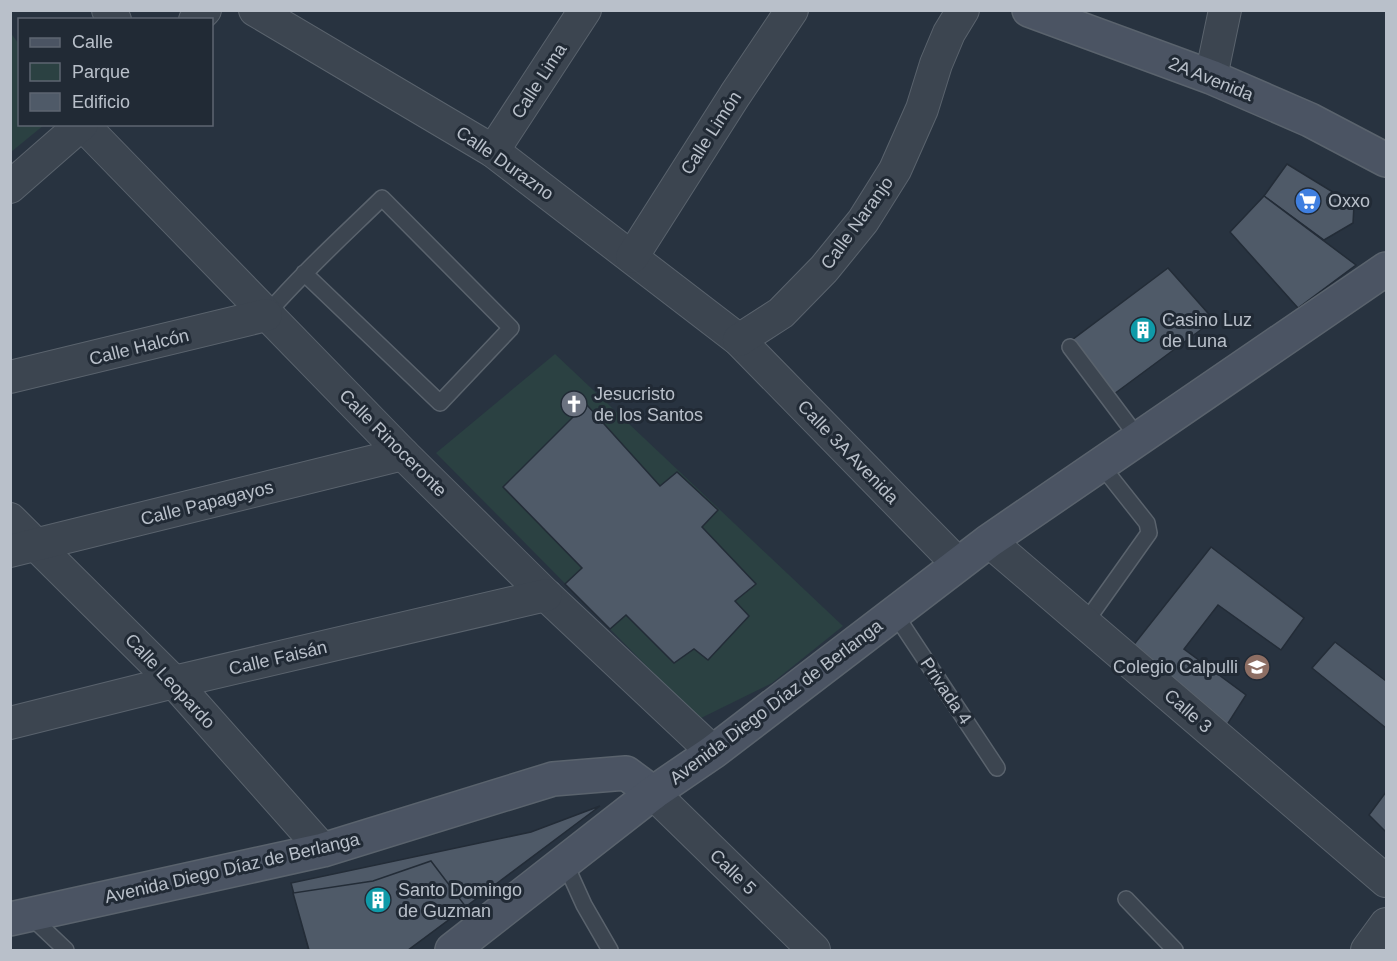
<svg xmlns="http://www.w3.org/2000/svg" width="1397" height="961" viewBox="0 0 1397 961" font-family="Helvetica,sans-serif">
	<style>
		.green { fill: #2b4142 }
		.building { fill: #4f5a68; stroke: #232c37; stroke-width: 1.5 }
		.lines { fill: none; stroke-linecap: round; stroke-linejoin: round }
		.lane-casing { stroke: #5a636d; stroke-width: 18 }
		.street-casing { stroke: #5a636d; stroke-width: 34 }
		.secondary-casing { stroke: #5a636d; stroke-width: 36 }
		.lane { stroke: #3c4550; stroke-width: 15 }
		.street { stroke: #3c4550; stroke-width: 32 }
		.secondary { stroke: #4b5463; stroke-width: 33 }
		.labels { text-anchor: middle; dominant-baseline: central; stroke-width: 6; stroke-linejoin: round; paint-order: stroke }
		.street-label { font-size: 18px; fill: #b9c0ca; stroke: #212a35 }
		.poi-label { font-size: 18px; fill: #b9c0ca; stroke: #212a35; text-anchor: start }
	</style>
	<rect width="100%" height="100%" fill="#283340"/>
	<g class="green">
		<path d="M10,32L19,44L20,124L44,125L11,152Z"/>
		<path d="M555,354L843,626L772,683L699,719L436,453Z"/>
	</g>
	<g class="building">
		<path d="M1287,164L1354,205L1353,223L1324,240L1264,196Z"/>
		<path d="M1264,196L1356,265L1298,308L1230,232Z"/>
		<path d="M1168,268L1214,320L1114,394L1072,340Z"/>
		<path d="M586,404L660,486L677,472L718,510L702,527L756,584L735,601L749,616L708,660L694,649L674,663L626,615L610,629L565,584L582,568L503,487Z"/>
		<path d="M1211,547L1304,618L1281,650L1218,605L1184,649L1246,695L1225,728L1128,652Z"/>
		<path d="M1335,642L1386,681V728L1312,668Z"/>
		<path d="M1386,792V832L1369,815Z"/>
		<path d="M600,806L408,950H309L291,883L531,832Z"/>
		<path d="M431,861L466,907L408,950H309L293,893L373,881Z"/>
	</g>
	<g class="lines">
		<defs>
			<g id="lane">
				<path d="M266,315C302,273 343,236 382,198L511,328L440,403L304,273"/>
				<path d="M1070,347L1139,439"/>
				<path d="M895,614L997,768"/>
				<path d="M1085,623L1149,533L1147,523L1101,465"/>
				<path d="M565,863L584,905L610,950"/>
				<path d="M1126,899L1175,950"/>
				<path d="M29,915L66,950"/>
			</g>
			<g id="street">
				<path d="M108,10L115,20"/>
				<path d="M255,10L493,151L739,340L958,564"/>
				<path d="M195,20L205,10"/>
				<path d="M1211,77L1225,10"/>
				<path d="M82,124L403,454L546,595L713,752"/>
				<path d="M493,151L585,10"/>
				<path d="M10,187L82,124"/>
				<path d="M632,257L735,95L792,10"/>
				<path d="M739,340L781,313L824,269L863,221L895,170L922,109L936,64L949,33L963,10"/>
				<path d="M10,377L266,315"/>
				<path d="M10,519L174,682L323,850"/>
				<path d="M989,541L1386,881"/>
				<path d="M10,551L403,454"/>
				<path d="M10,723L174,682L546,595"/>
				<path d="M653,793L814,950"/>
				<path d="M1367,950L1386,924"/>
			</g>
			<g id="secondary">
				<path d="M1029,10L1211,77L1310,120L1386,160"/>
				<path d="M10,919L323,850L553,779L626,773L653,793"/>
				<path d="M452,950L653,793L713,752L989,541L1386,269"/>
			</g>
		</defs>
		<use href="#lane" class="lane-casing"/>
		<use href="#street" class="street-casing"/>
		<use href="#secondary" class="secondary-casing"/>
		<use href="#lane" class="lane"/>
		<use href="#street" class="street"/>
		<use href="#secondary" class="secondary"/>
	</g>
	<defs>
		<symbol id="supermarket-disc" viewBox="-11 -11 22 22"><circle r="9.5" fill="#3f7fe0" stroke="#212a35"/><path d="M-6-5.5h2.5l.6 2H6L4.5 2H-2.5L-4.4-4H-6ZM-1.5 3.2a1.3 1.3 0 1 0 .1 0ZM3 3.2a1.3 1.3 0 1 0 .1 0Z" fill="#fff"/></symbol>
		<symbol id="building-disc" viewBox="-11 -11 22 22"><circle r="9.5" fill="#0f9aa8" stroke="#212a35"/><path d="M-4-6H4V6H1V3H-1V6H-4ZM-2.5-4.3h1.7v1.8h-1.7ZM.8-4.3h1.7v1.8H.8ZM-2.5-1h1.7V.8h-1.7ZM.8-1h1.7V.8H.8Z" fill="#fff"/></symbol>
		<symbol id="church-disc" viewBox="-11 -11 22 22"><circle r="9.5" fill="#6b7280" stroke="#212a35"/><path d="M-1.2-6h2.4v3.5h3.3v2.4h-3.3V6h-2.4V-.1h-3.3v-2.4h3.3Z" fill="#fff"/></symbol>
		<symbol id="school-disc" viewBox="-11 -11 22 22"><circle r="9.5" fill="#8d6e63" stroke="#212a35"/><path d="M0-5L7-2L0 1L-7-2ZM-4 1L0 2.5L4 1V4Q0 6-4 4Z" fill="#fff"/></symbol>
	</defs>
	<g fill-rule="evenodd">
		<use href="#supermarket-disc" x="1293" y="186" width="30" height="30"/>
		<use href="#building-disc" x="1128" y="315" width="30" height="30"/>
		<use href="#church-disc" x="559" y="389" width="30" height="30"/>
		<use href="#school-disc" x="1242" y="652" width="30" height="30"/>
		<use href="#building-disc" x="363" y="885" width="30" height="30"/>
	</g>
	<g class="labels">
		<g class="street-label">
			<text transform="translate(1211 79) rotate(22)">2A Avenida</text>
			<text transform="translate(539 81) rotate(-57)">Calle Lima</text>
			<text transform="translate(711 133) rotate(-57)">Calle Limón</text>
			<text transform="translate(505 163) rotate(35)">Calle Durazno</text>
			<text transform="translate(857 223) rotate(-54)">Calle Naranjo</text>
			<text transform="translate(139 347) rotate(-14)">Calle Halcón</text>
			<text transform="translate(393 443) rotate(45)">Calle Rinoceronte</text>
			<text transform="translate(848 452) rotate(46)">Calle 3A Avenida</text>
			<text transform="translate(207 503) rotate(-14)">Calle Papagayos</text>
			<text transform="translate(278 658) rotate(-13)">Calle Faisán</text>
			<text transform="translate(170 681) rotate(47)">Calle Leopardo</text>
			<text transform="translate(946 691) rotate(56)">Privada 4</text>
			<text transform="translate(776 702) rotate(-37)">Avenida Diego Díaz de Berlanga</text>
			<text transform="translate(1188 711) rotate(41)">Calle 3</text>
			<text transform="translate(232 868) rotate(-13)">Avenida Diego Díaz de Berlanga</text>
			<text transform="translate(733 872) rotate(44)">Calle 5</text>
		</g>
		<g class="poi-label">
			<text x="1328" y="201">Oxxo</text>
			<text x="1162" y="320">Casino Luz<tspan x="1162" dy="21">de Luna</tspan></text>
			<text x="594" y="394">Jesucristo<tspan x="594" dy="21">de los Santos</tspan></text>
			<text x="1238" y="667" text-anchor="end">Colegio Calpulli</text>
			<text x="398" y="890">Santo Domingo<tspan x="398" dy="21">de Guzman</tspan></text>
		</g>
	</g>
	<rect width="1397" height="961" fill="none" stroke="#b9c0ca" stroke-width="24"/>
	<rect x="18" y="18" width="195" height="108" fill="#212a35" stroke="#5e6671" stroke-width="1.5"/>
	<rect x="30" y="38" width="30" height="9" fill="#4b5463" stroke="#5e6671" stroke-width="1.5"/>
	<text x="72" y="48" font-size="18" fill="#b9c0ca">Calle</text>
	<rect x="30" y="63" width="30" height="18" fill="#2b4142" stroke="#5e6671" stroke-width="1.5"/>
	<text x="72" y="78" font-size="18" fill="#b9c0ca">Parque</text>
	<rect x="30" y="93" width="30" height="18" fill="#4f5a68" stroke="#5e6671" stroke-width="1.5"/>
	<text x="72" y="108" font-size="18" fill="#b9c0ca">Edificio</text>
</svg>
